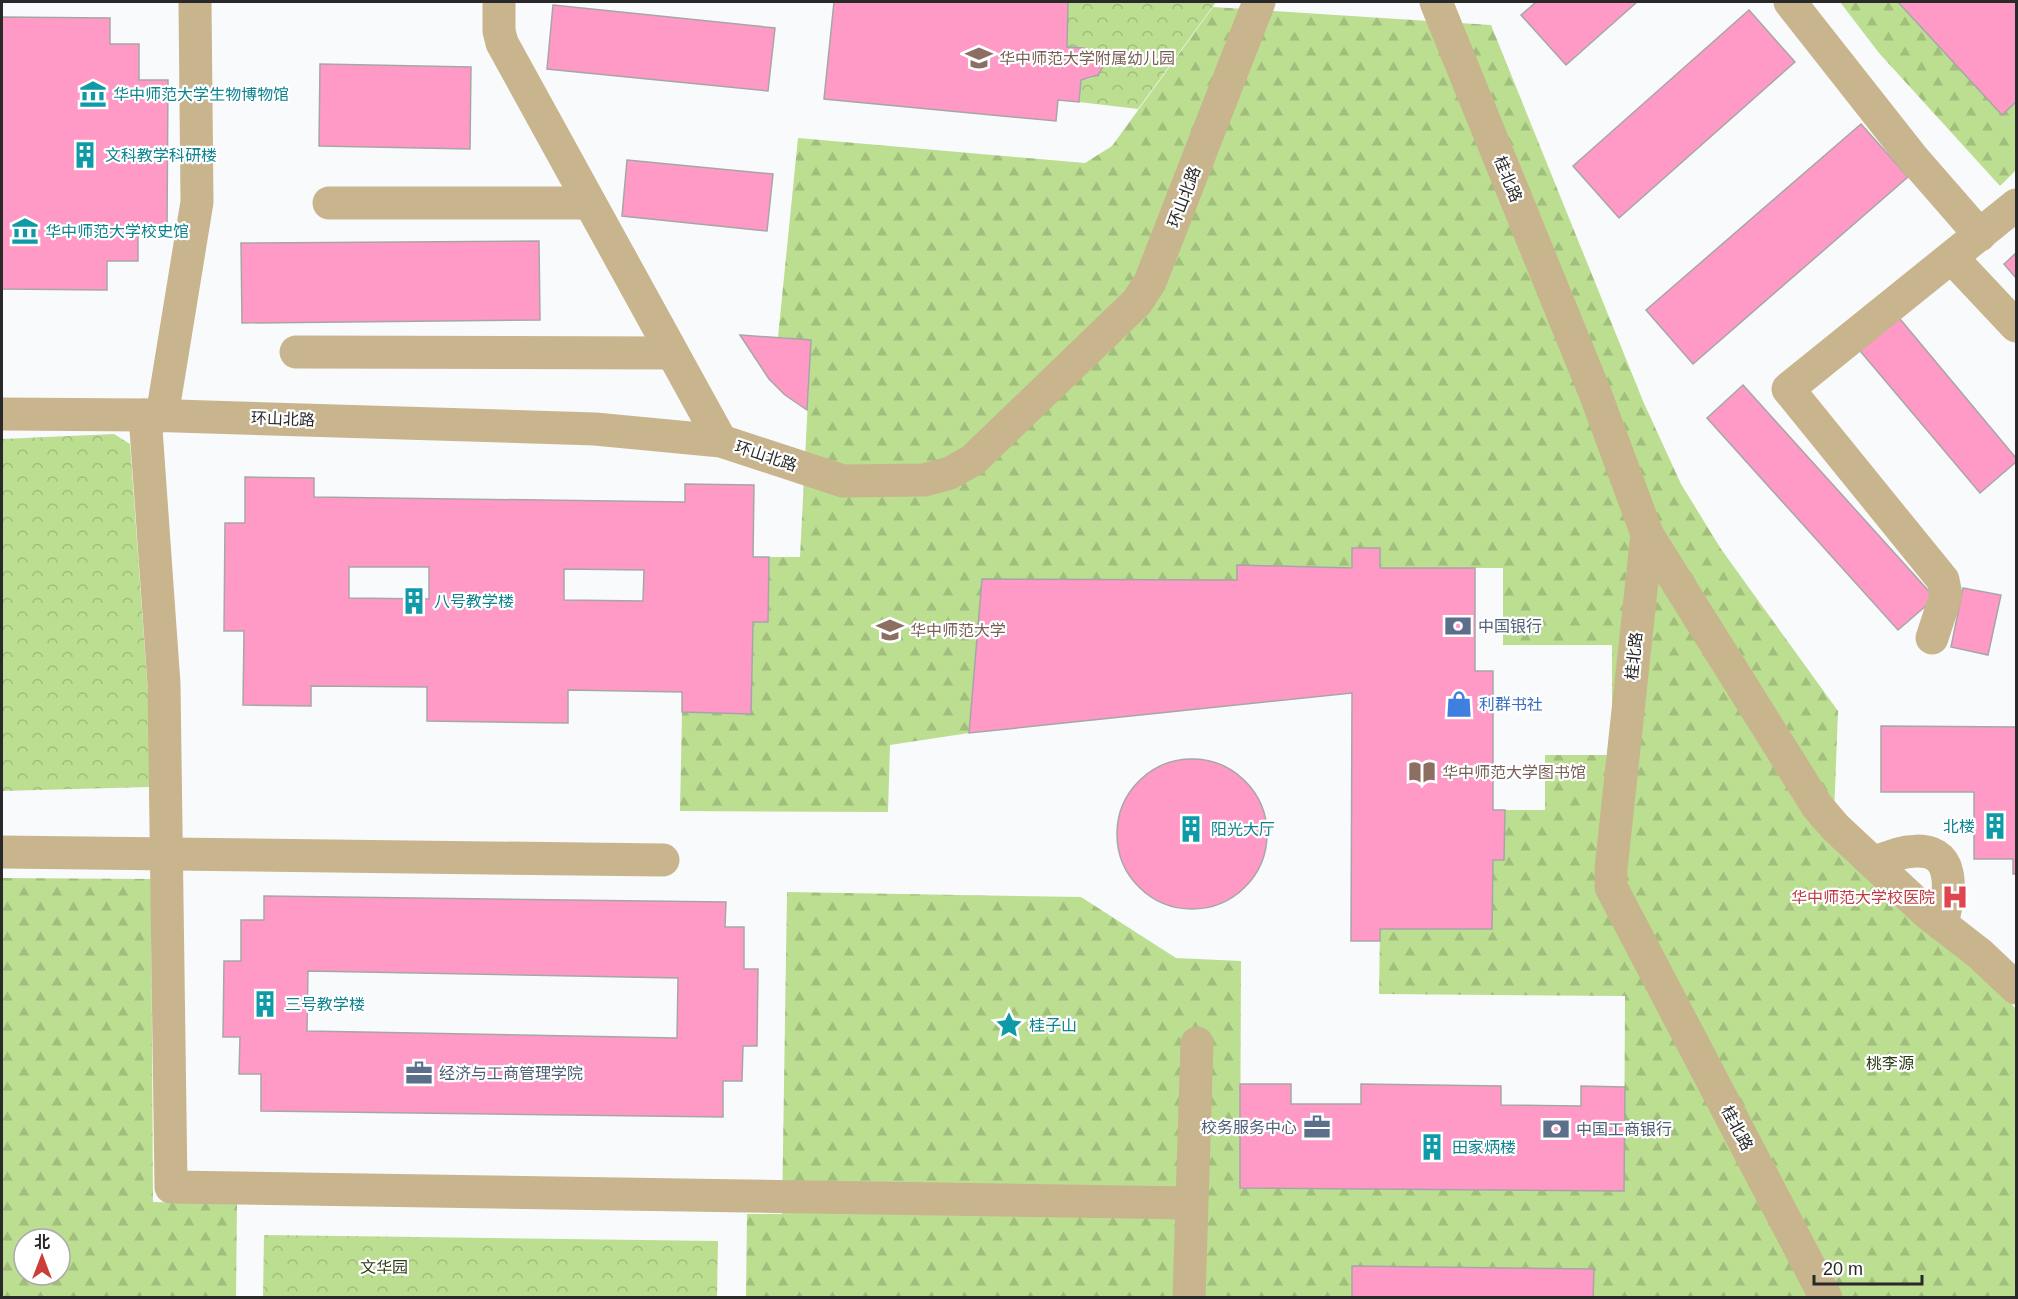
<svg xmlns="http://www.w3.org/2000/svg" width="2018" height="1299" viewBox="0 0 2018 1299" font-family="Helvetica,'Noto Sans SC',sans-serif">
	<style>
		.forest { fill: url(#forest-firs); fill-rule: evenodd }
		.park { fill: url(#park-crowns) }
		.building { fill: #fe9ac5; stroke: #a7a6a6; stroke-width: 1.5; fill-rule: evenodd }
		.lines { fill: none; stroke-linecap: round; stroke-linejoin: round }
		.minor { stroke: #c8b58d; stroke-width: 33 }
		.labels { text-anchor: middle; dominant-baseline: central; stroke-width: 4.5; stroke-linejoin: round; paint-order: stroke }
		.education-label { font-size: 16px; fill: #785e54; stroke: #fff; text-anchor: start }
		.culture-label { font-size: 16px; fill: #0d838f; stroke: #fff; text-anchor: start }
		.street-label { font-size: 16px; fill: #29292a; stroke: #fff }
		.service-label { font-size: 16px; fill: #4e5e75; stroke: #fff; text-anchor: start }
		.shop-label { font-size: 16px; fill: #366cbe; stroke: #fff; text-anchor: start }
		.health-label { font-size: 16px; fill: #be3a42; stroke: #fff; text-anchor: end }
		.park-label { font-size: 16px; fill: #2d3d17; stroke: #fff }
	</style>
	<defs>
		<pattern id="forest-firs" width="22" height="20" patternUnits="userSpaceOnUse" patternTransform="scale(1.5)"><rect width="22" height="20" fill="#bbde91"/><path d="M5 1l3.5 6h-7zM16 11l3.5 6h-7z" fill="#a1be7d"/></pattern>
		<pattern id="park-crowns" width="20" height="18" patternUnits="userSpaceOnUse" patternTransform="scale(1.5)"><rect width="20" height="18" fill="#bbde91"/><path d="M2 6a3 3 0 1 1 6 0M12 15a3 3 0 1 1 6 0" fill="none" stroke="#a1be7d"/></pattern>
	</defs>
	<rect width="100%" height="100%" fill="#f9fafc"/>
	<g class="forest">
		<path d="M1840,2H2016V170L2000,186L1879,53Z"/>
		<path d="M1213,7L1491,25L1643,401L1681,484L1721,549L1838,711L1833,841L1992,983L2016,1009V1297L1593,1298V1269L1353,1266L1352,1297H746L747,1214H782L787,892L1081,897L1176,958L1241,961L1240,1188L1624,1191L1625,996L1379,994L1380,929L1492,928L1493,860H1504L1505,810H1545V755H1612V645H1503V568H1380V548H1352V568L1237,565V580L982,579L969,733L890,745L888,812L680,811L682,712L751,713L753,622L768,621L769,557H800L811,340L778,337L798,138L1085,163L1112,146Z"/>
		<path d="M2,878L151,879L153,1202L237,1204L236,1297L2,1298ZM24,1239H60V1275H24Z"/>
	</g>
	<g class="park">
		<path d="M1068,2H1216L1138,109L1079,102L1081,80C1096,79 1103,74 1104,58L1084,56V48L1067,47Z"/>
		<path d="M114,434L130,444L154,776L149,787L2,791V439Z"/>
		<path d="M264,1235L718,1241L717,1297H263Z"/>
	</g>
	<g class="building">
		<path d="M834,2H1068L1067,47L1084,48V56L1105,58L1104,65L1098,75L1081,80L1079,102L1058,100L1056,121L824,99Z"/>
		<path d="M1536,2H1637L1566,65L1521,15Z"/>
		<path d="M1898,2H2016V102L2002,115Z"/>
		<path d="M553,5L775,28L768,91L547,69Z"/>
		<path d="M1749,10L1795,62L1619,218L1573,166Z"/>
		<path d="M2,17L110,18V44H139V80H168L167,230L138,229V261H107V290L2,289Z"/>
		<path d="M320,64L471,67L470,149L319,146Z"/>
		<path d="M1861,124L1908,177L1693,364L1646,310Z"/>
		<path d="M627,160L773,174L767,231L622,216Z"/>
		<path d="M539,241L540,320L242,323L241,243Z"/>
		<path d="M2016,253V278L2004,264Z"/>
		<path d="M1895,313L2016,458V462L1980,493L1856,346Z"/>
		<path d="M740,335L811,340L807,410L785,395L769,379Z"/>
		<path d="M1743,385L1935,598L1898,630L1707,418Z"/>
		<path d="M245,477L314,478V497L685,502V484L754,485L753,557H769L768,622H753L751,714L682,712V692L568,690V723L427,721V687L311,686V706L243,705L244,631H224L225,523H245ZM349,567H429V599L349,598ZM564,569L644,570L643,601L564,600Z"/>
		<path d="M1352,548H1380V568H1475V671H1493V810H1505L1504,860H1493L1492,929H1380V941H1351L1352,693L969,733L982,579L1237,580V565L1352,568Z"/>
		<path d="M1963,588L2001,595L1988,655L1951,647Z"/>
		<path d="M1881,726L2016,727V874H2013V859H1974V792H1881Z"/>
		<circle cx="1192" cy="834" r="75"/>
		<path d="M264,896L726,902L725,927H744V969H758L757,1046H743L742,1081H723V1117L261,1111V1074H239L240,1037H223L224,961H241V920H264ZM308,971L678,978L677,1038L307,1031Z"/>
		<path d="M1240,1084H1291V1104H1361V1084L1501,1086V1105L1581,1106V1086L1625,1087L1624,1191L1240,1188Z"/>
		<path d="M1352,1266L1594,1269L1593,1298H1352Z"/>
	</g>
	<g class="lines">
		<g class="minor">
			<path d="M499,2V31L502,43L721,441"/>
			<path d="M1436,2L1595,393L1647,534L1611,869V887L1826,1298"/>
			<path d="M1790,2L1912,157L1980,235"/>
			<path d="M329,203H589"/>
			<path d="M1953,259L2016,326"/>
			<path d="M296,352L672,353"/>
			<path d="M2,414L145,415L595,429L721,441L843,481L924,480L950,473L973,460L1137,302L1150,282L1259,2"/>
			<path d="M145,415L164,684L171,1187L1191,1203"/>
			<path d="M162,416L197,202L195,2"/>
			<path d="M1647,534L1817,806L1835,827L1926,912L1980,954L2016,988"/>
			<path d="M1932,638L1946,595L1943,580L1788,389L2016,205"/>
			<path d="M2,852L663,860"/>
			<path d="M1875,863C1896,852 1940,839 1947,873C1951,890 1945,909 1942,925"/>
			<path d="M1189,1298L1197,1043"/>
		</g>
	</g>
	<defs>
		<symbol id="school-bare" viewBox="-9 -9 18 18"><path d="M0-5L7-2L0 1L-7-2ZM-4 1L0 2.5L4 1V4Q0 6-4 4Z" fill="#8d6e63" stroke="#fff" stroke-width="2.5" paint-order="stroke"/></symbol>
		<symbol id="museum-bare" viewBox="-9 -9 18 18"><path d="M0-6L6-3V-2H-6V-3ZM-5-1h2V3h-2ZM-1-1h2V3h-2ZM3-1h2V3H3ZM-6 4H6V6H-6Z" fill="#0f9aa8" stroke="#fff" stroke-width="2.5" paint-order="stroke"/></symbol>
		<symbol id="building-bare" viewBox="-9 -9 18 18"><path d="M-4-6H4V6H1V3H-1V6H-4ZM-2.5-4.3h1.7v1.8h-1.7ZM.8-4.3h1.7v1.8H.8ZM-2.5-1h1.7V.8h-1.7ZM.8-1h1.7V.8H.8Z" fill="#0f9aa8" stroke="#fff" stroke-width="2.5" paint-order="stroke"/></symbol>
		<symbol id="bank-bare" viewBox="-9 -9 18 18"><path d="M-6-4H6V4H-6ZM0-2.3a2.3 2.3 0 1 0 0 4.6a2.3 2.3 0 1 0 0-4.6Z" fill="#5c6f8a" stroke="#fff" stroke-width="2.5" paint-order="stroke"/></symbol>
		<symbol id="university-bare" viewBox="-9 -9 18 18"><path d="M0-5L7-2L0 1L-7-2ZM-4 1L0 2.5L4 1V4Q0 6-4 4Z" fill="#8d6e63" stroke="#fff" stroke-width="2.5" paint-order="stroke"/></symbol>
		<symbol id="shop-bare" viewBox="-9 -9 18 18"><path d="M-5-2.5h2.3a2.7 3.5 0 0 1 5.4 0H5L5.5 6h-11ZM-1.5-2.5h3a1.5 2.3 0 0 0-3 0Z" fill="#3f7fe0" stroke="#fff" stroke-width="2.5" paint-order="stroke"/></symbol>
		<symbol id="library-bare" viewBox="-9 -9 18 18"><path d="M-6-4Q-3-5.5-.7-3.5V5Q-3 3-6 4ZM6-4Q3-5.5 .7-3.5V5Q3 3 6 4Z" fill="#8d6e63" stroke="#fff" stroke-width="2.5" paint-order="stroke"/></symbol>
		<symbol id="hospital-bare" viewBox="-9 -9 18 18"><path d="M-5-5h3v3.5h4V-5h3V5h-3V1.5h-4V5h-3Z" fill="#e0444e" stroke="#fff" stroke-width="2.5" paint-order="stroke"/></symbol>
		<symbol id="sight-bare" viewBox="-9 -9 18 18"><path d="M0-6L1.8-2.2L6-1.7L2.9 1.2L3.7 5.4L0 3.3L-3.7 5.4L-2.9 1.2L-6-1.7L-1.8-2.2Z" fill="#0f9aa8" stroke="#fff" stroke-width="2.5" paint-order="stroke"/></symbol>
		<symbol id="office-bare" viewBox="-9 -9 18 18"><path d="M-6-3h4V-5.5h4V-3h4V5H-6ZM-1-4.5V-3h2v-1.5ZM-6 0V1H6V0Z" fill="#5c6f8a" stroke="#fff" stroke-width="2.5" paint-order="stroke"/></symbol>
	</defs>
	<g fill-rule="evenodd">
		<use href="#school-bare" x="960" y="39" width="38" height="38"/>
		<use href="#museum-bare" x="74" y="75" width="38" height="38"/>
		<use href="#building-bare" x="66" y="136" width="38" height="38"/>
		<use href="#museum-bare" x="6" y="212" width="38" height="38"/>
		<use href="#building-bare" x="395" y="582" width="38" height="38"/>
		<use href="#bank-bare" x="1439" y="607" width="38" height="38"/>
		<use href="#university-bare" x="871" y="611" width="38" height="38"/>
		<use href="#shop-bare" x="1440" y="685" width="38" height="38"/>
		<use href="#library-bare" x="1403" y="753" width="38" height="38"/>
		<use href="#building-bare" x="1976" y="807" width="38" height="38"/>
		<use href="#building-bare" x="1172" y="810" width="38" height="38"/>
		<use href="#hospital-bare" x="1936" y="878" width="38" height="38"/>
		<use href="#building-bare" x="246" y="985" width="38" height="38"/>
		<use href="#sight-bare" x="990" y="1006" width="38" height="38"/>
		<use href="#office-bare" x="400" y="1054" width="38" height="38"/>
		<use href="#office-bare" x="1298" y="1108" width="38" height="38"/>
		<use href="#bank-bare" x="1537" y="1110" width="38" height="38"/>
		<use href="#building-bare" x="1413" y="1128" width="38" height="38"/>
	</g>
	<g class="labels">
		<g class="education-label">
			<text x="999" y="58">华中师范大学附属幼儿园</text>
			<text x="910" y="630">华中师范大学</text>
			<text x="1442" y="772">华中师范大学图书馆</text>
		</g>
		<g class="culture-label">
			<text x="113" y="94">华中师范大学生物博物馆</text>
			<text x="105" y="155">文科教学科研楼</text>
			<text x="45" y="231">华中师范大学校史馆</text>
			<text x="434" y="601">八号教学楼</text>
			<text x="1975" y="826" text-anchor="end">北楼</text>
			<text x="1211" y="829">阳光大厅</text>
			<text x="285" y="1004">三号教学楼</text>
			<text x="1029" y="1025">桂子山</text>
			<text x="1452" y="1147">田家炳楼</text>
		</g>
		<g class="street-label">
			<text transform="translate(1508 179) rotate(68)">桂北路</text>
			<text transform="translate(1184 197) rotate(-69)">环山北路</text>
			<text transform="translate(283 419) rotate(2)">环山北路</text>
			<text transform="translate(766 456) rotate(18)">环山北路</text>
			<text transform="translate(1634 656) rotate(-84)">桂北路</text>
			<text transform="translate(1737 1128) rotate(62)">桂北路</text>
		</g>
		<g class="service-label">
			<text x="1478" y="626">中国银行</text>
			<text x="439" y="1073">经济与工商管理学院</text>
			<text x="1297" y="1127" text-anchor="end">校务服务中心</text>
			<text x="1576" y="1129">中国工商银行</text>
		</g>
		<g class="shop-label">
			<text x="1479" y="704">利群书社</text>
		</g>
		<g class="health-label">
			<text x="1935" y="897">华中师范大学校医院</text>
		</g>
		<g class="park-label">
			<text x="1890" y="1063">桃李源</text>
			<text x="384" y="1267">文华园</text>
		</g>
	</g>
	<rect width="2018" height="1299" fill="none" stroke="#29292a" stroke-width="6"/>
	<g transform="translate(42 1257)"><circle r="28" fill="#ffffff" stroke="#a9a9aa" stroke-width="1.5"/>
	<path d="M0-4.5L10 22L0 15L-10 22Z" fill="#cb3d38"/>
	<text y="-9" font-size="16" font-weight="bold" text-anchor="middle" fill="#29292a">北</text>
	</g>
	<path d="M1814 1275v9h108v-9" fill="none" stroke="#29292a" stroke-width="3"/>
	<text x="1823" y="1275" font-size="18" fill="#29292a" stroke="#ffffff" stroke-width="4.5" paint-order="stroke">20 m</text>
</svg>
